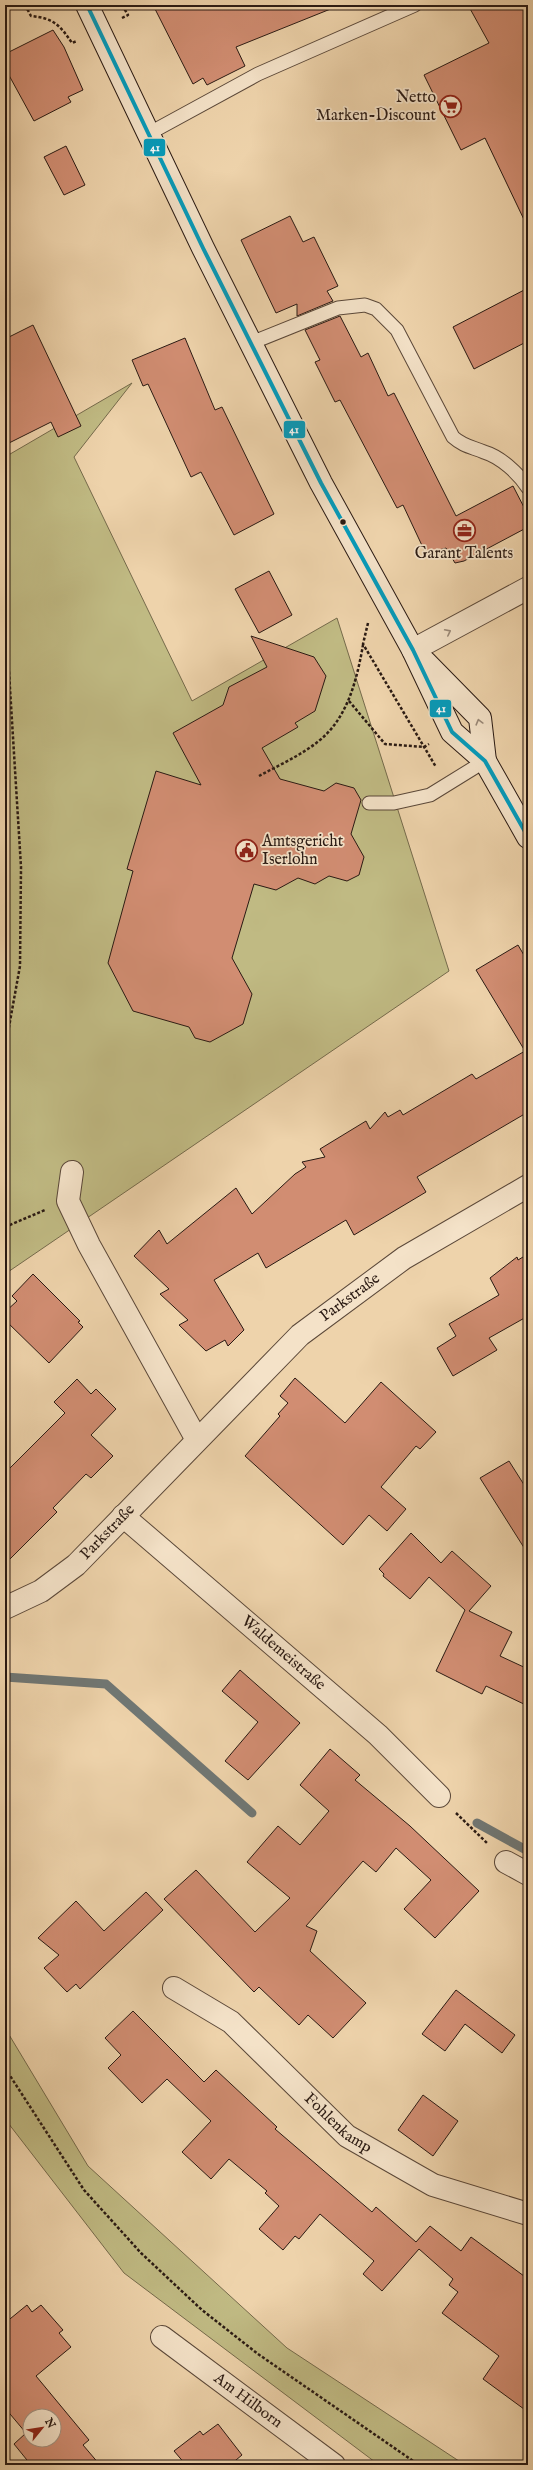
<svg xmlns="http://www.w3.org/2000/svg" width="533" height="2470" viewBox="0 0 533 2470" font-family="'IM FELL English',serif">
	<style>
		.green { fill: #c0ba83; stroke: #756a4b }
		.lines { fill: none; stroke-linecap: round; stroke-linejoin: round }
		.stream { stroke: #707774; stroke-width: 9 }
		.building { fill: #d18d72; stroke: #2a1a13; fill-rule: evenodd }
		.service-casing { stroke: #5b4839; stroke-width: 15 }
		.minor-casing { stroke: #5b4839; stroke-width: 24 }
		.secondary-casing { stroke: #2a1a13; stroke-width: 24 }
		.path { stroke: #2a1a13; stroke-width: 2.5; stroke-dasharray: 3 2; stroke-linecap: butt }
		.service { stroke: #f4e2c8; stroke-width: 13 }
		.minor { stroke: #f4e2c8; stroke-width: 22 }
		.secondary { stroke: #f4e2c8; stroke-width: 22 }
		.bus-1-casing { stroke: #f4e2c8; stroke-width: 7 }
		.bus-1 { stroke: #049bbb; stroke-width: 4 }
		.oneway { stroke: #987 }
		.bus-dot { fill: #2a1a13; stroke: #f4e2c8; stroke-width: 1.5 }
		.labels { text-anchor: middle; dominant-baseline: central; stroke-width: 3.5; stroke-linejoin: round; paint-order: stroke }
		.poi-label { font-size: 16px; fill: #2a1a13; stroke: #f4e2c8; text-anchor: end }
		.street-label { font-size: 16px; fill: #2a1a13; stroke: #f4e2c8 }
		.line-badge { stroke: #f4e2c8; stroke-width: 1.5 }
		.badge-label { font-size: 11px; text-anchor: middle; font-weight: bold; fill: #fff }
	</style>
	<rect width="100%" height="100%" fill="#eed3ab"/>
	<filter id="stains"><feTurbulence type="fractalNoise" baseFrequency=".005" numOctaves="4"/><feColorMatrix values="0 0 0 0 .2 0 0 0 0 .09 0 0 0 0 .02 0 0 0 .5 -.17"/></filter>
	<radialGradient id="worn" r=".72"><stop offset=".6" stop-color="#630" stop-opacity="0"/><stop offset="1" stop-color="#630" stop-opacity=".3"/></radialGradient>
	<g class="green">
		<path d="M132,383L74,457L192,701L337,618L449,971L5,1274V457Z"/>
		<path d="M5,2028L88,2166L287,2348L465,2465H379L124,2273L5,2119Z"/>
	</g>
	<g class="lines">
		<g class="stream">
			<path d="M5,1677L106,1684L252,1813"/>
			<path d="M477,1823L528,1851"/>
		</g>
	</g>
	<g class="building">
		<path d="M153,5H338V6L236,47L245,66L207,85L203,78L193,84Z"/>
		<path d="M468,5H528V228L485,138L461,150L424,75L489,43Z"/>
		<path d="M53,30L64,47L83,90L68,97L71,102L34,121L5,68V54Z"/>
		<path d="M66,146L85,185L64,195L44,157Z"/>
		<path d="M290,216L303,242L314,237L338,286L327,291L333,301L297,316V304L276,313L241,240Z"/>
		<path d="M528,288V341L474,369L453,327Z"/>
		<path d="M340,316L361,357L368,353L388,396L394,393L456,516L513,486L528,515V527L464,561L455,563L446,548L426,554L403,505L397,508L340,400L335,402L315,362L320,360L305,330Z"/>
		<path d="M33,325L81,426L58,437L51,422L5,445V339Z"/>
		<path d="M185,338L215,410L222,407L274,514L234,535L201,472L191,477L148,384L143,386L132,360Z"/>
		<path d="M269,571L292,615L259,633L235,589Z"/>
		<path d="M251,636L314,657L326,676L315,711L295,723L298,727L262,748L280,779L324,791L336,783L354,788L361,800L351,834L364,857L359,875L347,881L329,876L315,884L298,878L276,890L254,884L232,958L252,994L243,1024L210,1042L195,1038L189,1027L133,1011L108,963L133,871L127,869L156,771L201,785L173,733L223,705L229,687L267,667Z"/>
		<path d="M518,945L528,962V1112L417,1177L426,1192L354,1235L346,1220L266,1268L258,1253L214,1280L244,1330L228,1346L225,1340L206,1351L179,1325L188,1320L160,1294L169,1289L134,1256L159,1230L167,1244L236,1188L252,1214L295,1174L306,1167L302,1162L325,1157L320,1149L366,1121L370,1129L385,1112L388,1117L400,1110L403,1115L472,1074L476,1079L525,1051L476,970Z"/>
		<path d="M528,1254V1316L489,1338L497,1350L453,1376L437,1348L456,1336L449,1324L499,1295L490,1278L517,1257L518,1260Z"/>
		<path d="M33,1274L80,1321L78,1322L83,1327L49,1363L5,1320V1312L17,1301L12,1296Z"/>
		<path d="M295,1378L345,1423L381,1382L436,1432L420,1449L416,1446L381,1487L406,1509L387,1531L369,1515L343,1545L245,1456L280,1416L278,1414L288,1403L280,1396Z"/>
		<path d="M77,1379L91,1394L96,1389L116,1409L91,1435L113,1456L91,1478L86,1474L53,1508L57,1512L5,1564V1473L65,1413L54,1402Z"/>
		<path d="M509,1461L528,1491V1554L480,1478Z"/>
		<path d="M411,1533L441,1563L452,1551L491,1586L469,1611L512,1632L500,1656L528,1669V1706L486,1686L482,1694L436,1671L465,1610L429,1577L410,1599L383,1576L384,1574L379,1569Z"/>
		<path d="M240,1670L300,1723L248,1780L225,1761L258,1722L222,1691Z"/>
		<path d="M330,1749L360,1775L355,1780L410,1826L479,1891L435,1938L404,1909L431,1880L396,1848L376,1872L363,1861L306,1926L317,1931L310,1951L366,2003L333,2038L308,2015L299,2025L259,1987L254,1992L164,1899L196,1870L255,1932L290,1898L247,1862L278,1826L300,1845L329,1811L300,1785Z"/>
		<path d="M146,1892L163,1910L80,1989L76,1984L67,1992L44,1968L59,1955L38,1938L76,1901L104,1931Z"/>
		<path d="M456,1990L515,2035L502,2053L465,2024L445,2051L422,2034Z"/>
		<path d="M133,2011L204,2082L216,2070L277,2127L275,2129L372,2212L376,2207L416,2242L430,2226L461,2251L471,2237L528,2279V2412L483,2379L499,2356L442,2313L458,2292L449,2285L453,2279L419,2249L382,2291L363,2274L374,2261L320,2214L299,2239L295,2236L283,2250L259,2229L279,2206L265,2193L267,2191L229,2159L211,2179L182,2152L211,2121L167,2079L142,2103L108,2068L121,2055L105,2038Z"/>
		<path d="M423,2095L458,2121L433,2156L398,2130Z"/>
		<path d="M27,2305L32,2312L41,2305L63,2330L59,2333L71,2347L36,2376L89,2440L83,2445L100,2465H31L14,2444L26,2433L5,2408V2323ZM30,2416H54V2440H30Z"/>
		<path d="M218,2424L242,2455L230,2465H186L174,2451L200,2431L203,2435Z"/>
	</g>
	<g class="lines">
		<defs>
			<g id="service">
				<path d="M148,134L258,74L415,5"/>
				<path d="M251,343L338,308L365,305L376,309L397,330L453,437C463,446 472,447 484,452C501,457 519,474 528,488"/>
				<path d="M369,803H394L430,795L485,761"/>
			</g>
			<g id="minor">
				<path d="M413,650L528,588"/>
				<path d="M72,1172L68,1201L89,1245L197,1440"/>
				<path id="s1" d="M123,1516L378,1735L439,1796"/>
				<path id="s2" d="M5,1608L41,1591L76,1565L300,1335L404,1258L528,1186"/>
				<path d="M506,1862L528,1874"/>
				<path id="s3" d="M174,1988L231,2022L347,2136L433,2185L528,2214"/>
				<path id="s4" d="M162,2337L334,2465"/>
			</g>
			<g id="secondary">
				<path d="M87,5L203,248L321,483L413,650L452,732L485,761L528,837"/>
				<path d="M425,662L480,718L485,761"/>
			</g>
		</defs>
		<use href="#service" class="service-casing"/>
		<use href="#minor" class="minor-casing"/>
		<use href="#secondary" class="secondary-casing"/>
		<g class="path">
			<path d="M25,5L31,16C53,18 60,25 72,43L77,41"/>
			<path d="M122,18L128,15L122,5"/>
			<path d="M368,623L363,644L436,767"/>
			<path d="M5,647L8,656L21,867L20,966L5,1049"/>
			<path d="M349,701L385,744L424,747L429,744"/>
			<path d="M259,776C279,765 302,755 320,740C348,717 357,679 363,645"/>
			<path d="M5,1227L45,1210"/>
			<path d="M456,1813L488,1844"/>
			<path d="M5,2068L84,2190L141,2253L202,2310L258,2354L419,2465"/>
		</g>
		<use href="#service" class="service"/>
		<use href="#minor" class="minor"/>
		<use href="#secondary" class="secondary"/>
		<defs>
			<path id="bus-1" d="M87,5L203,248L321,483L413,650L452,732L485,761L528,837"/>
		</defs>
		<use href="#bus-1" class="bus-1-casing"/>
		<use href="#bus-1" class="bus-1"/>
	</g>
	<defs><path id="oneway-chevron" d="M-2-3.5L2.5 0L-2 3.5" fill="none" stroke-width="1.6" stroke-linecap="round" stroke-linejoin="round"/></defs>
	<g class="oneway">
		<use href="#oneway-chevron" transform="translate(448 632) rotate(-27)"/>
		<use href="#oneway-chevron" transform="translate(479 722) rotate(-105)"/>
	</g>
	<defs>
		<symbol id="supermarket-ring" viewBox="-11 -11 22 22"><circle r="9.5" fill="#f4e2c8" stroke="#8f2418" stroke-width="1.5"/><path d="M-6-5.5h2.5l.6 2H6L4.5 2H-2.5L-4.4-4H-6ZM-1.5 3.2a1.3 1.3 0 1 0 .1 0ZM3 3.2a1.3 1.3 0 1 0 .1 0Z" fill="#8f2418"/></symbol>
		<symbol id="office-ring" viewBox="-11 -11 22 22"><circle r="9.5" fill="#f4e2c8" stroke="#8f2418" stroke-width="1.5"/><path d="M-6-3h4V-5.5h4V-3h4V5H-6ZM-1-4.5V-3h2v-1.5ZM-6 0V1H6V0Z" fill="#8f2418"/></symbol>
		<symbol id="civic-ring" viewBox="-11 -11 22 22"><circle r="9.5" fill="#f4e2c8" stroke="#8f2418" stroke-width="1.5"/><path d="M-.6-6.5H3V-4.5H.6V-3L4-1V1h2V6H-6V1h2V-1L-.6-3ZM-1.2 2.5V6h2.4V2.5Z" fill="#8f2418"/></symbol>
	</defs>
	<g fill-rule="evenodd">
		<use href="#supermarket-ring" x="438" y="94" width="25" height="25"/>
		<use href="#office-ring" x="452" y="518" width="25" height="25"/>
		<use href="#civic-ring" x="234" y="838" width="25" height="25"/>
	</g>
	<circle class="bus-dot" cx="343" cy="522" r="3.5"/>
	<g class="labels">
		<g class="poi-label">
			<text x="436" y="98">Netto<tspan x="436" dy="18">Marken-Discount</tspan></text>
			<text x="464" y="554" text-anchor="middle">Garant Talents</text>
			<text x="262" y="842" text-anchor="start">Amtsgericht<tspan x="262" dy="18">Iserlohn</tspan></text>
		</g>
		<g class="street-label">
			<text stroke="none"><textPath href="#s2" startOffset="467">Parkstraße</textPath></text>
			<text stroke="none"><textPath href="#s2" startOffset="129">Parkstraße</textPath></text>
			<text stroke="none"><textPath href="#s1" startOffset="211">Waldemeistraße</textPath></text>
			<text stroke="none"><textPath href="#s3" startOffset="214">Fohlenkamp</textPath></text>
			<text stroke="none"><textPath href="#s4" startOffset="107">Am Hilborn</textPath></text>
		</g>
	</g>
	<g class="line-badge">
		<rect x="143" y="138" width="23" height="19" rx="4" fill="#049bbb"/>
		<rect x="283" y="420" width="23" height="19" rx="4" fill="#049bbb"/>
		<rect x="429" y="699" width="23" height="19" rx="4" fill="#049bbb"/>
	</g>
	<g class="badge-label">
		<text x="155" y="151">41</text>
		<text x="294" y="433">41</text>
		<text x="441" y="712">41</text>
	</g>
	<rect width="533" height="2470" fill="none" stroke="#eed3ab" stroke-width="20"/>
	<rect x="6" y="6" width="521" height="2458" fill="none" stroke="#2a1a13" stroke-width="2"/>
	<rect x="10" y="10" width="513" height="2450" fill="none" stroke="#2a1a13"/>
	<g transform="translate(42 2428) rotate(60)"><circle r="19" fill="#f4e2c8" stroke="#a39280"/>
	<path d="M0-3L7 15L0 10L-7 15Z" fill="#8f2418"/>
	<text y="-6" font-size="11" font-weight="bold" text-anchor="middle" fill="#2a1a13">N</text>
	</g>
	<rect width="100%" height="100%" filter="url(#stains)"/>
	<rect width="100%" height="100%" fill="url(#worn)"/>
</svg>
